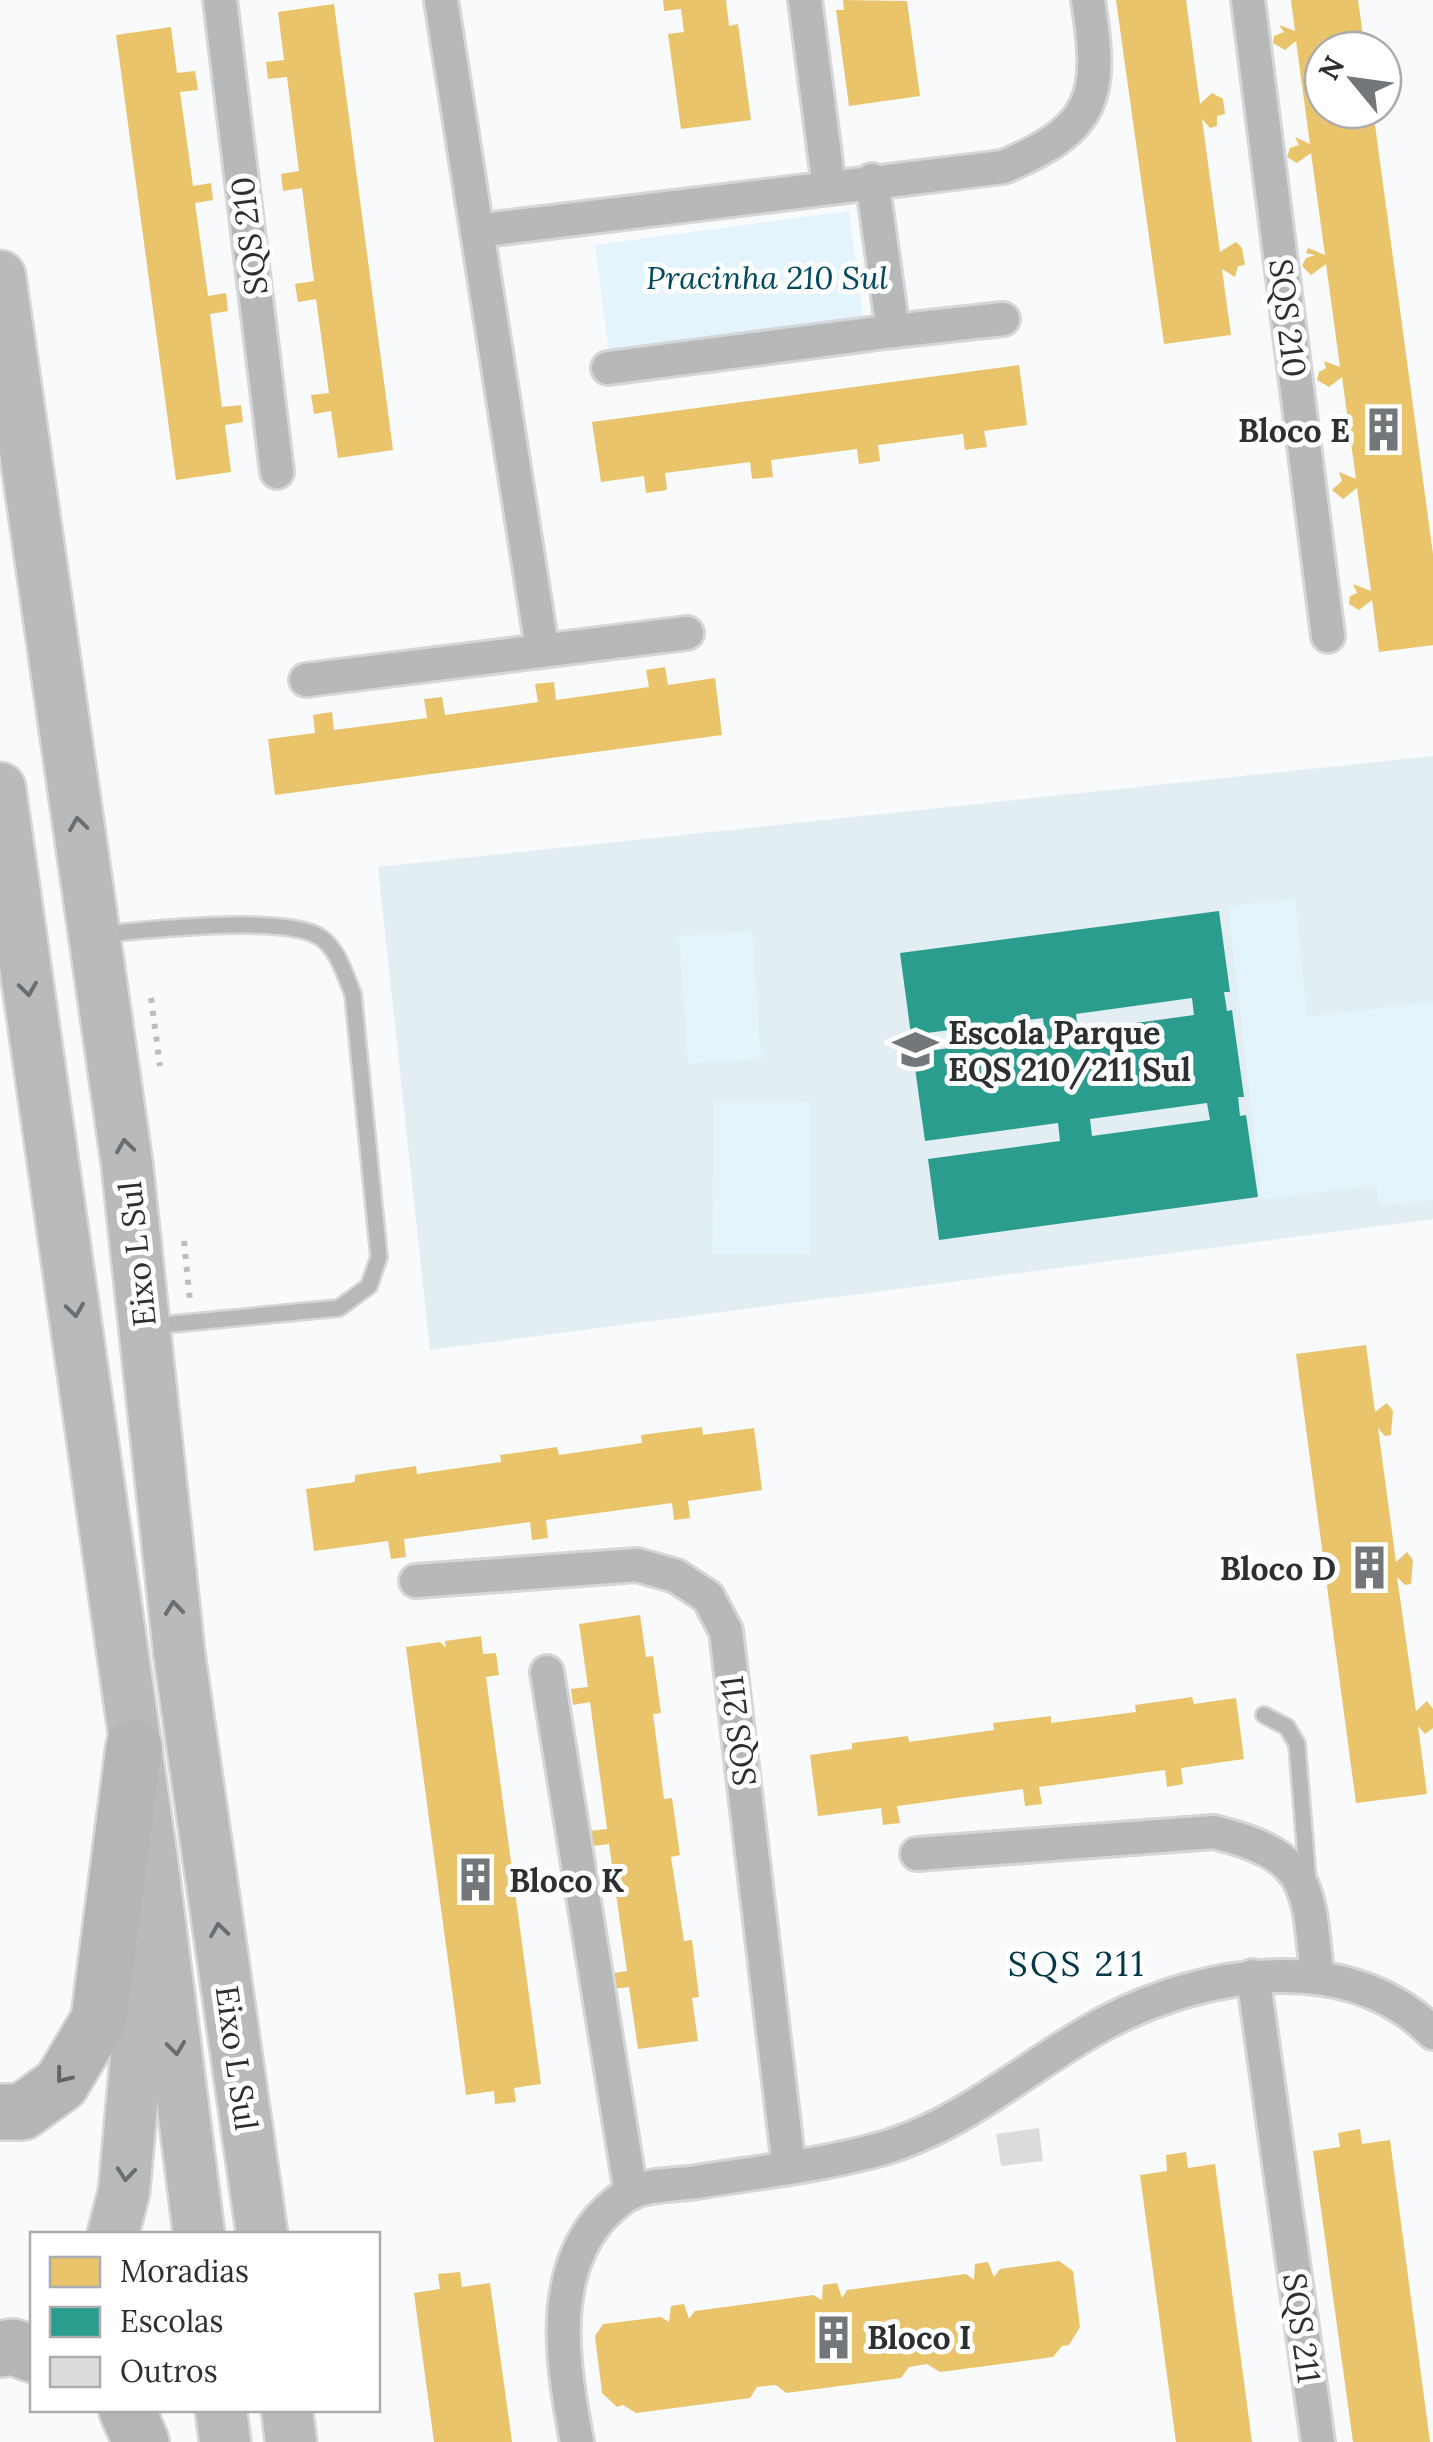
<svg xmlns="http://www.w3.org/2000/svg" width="1433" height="2442" viewBox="0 0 1433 2442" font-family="Lora,serif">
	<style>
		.built { fill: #e3eef3 }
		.green { fill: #e3f4fc }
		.homes { fill: #e9c46a }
		.schools { fill: #2a9d8f; fill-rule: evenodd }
		.building { fill: #dadcde }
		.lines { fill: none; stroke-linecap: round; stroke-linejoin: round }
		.lane-casing { stroke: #d4d6d7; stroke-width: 20 }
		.street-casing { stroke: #d4d6d7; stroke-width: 38 }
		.primary-casing { stroke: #d4d6d7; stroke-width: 55 }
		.highway-casing { stroke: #d4d6d7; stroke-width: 60 }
		.path { stroke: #bbbdbe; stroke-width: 6; stroke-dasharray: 5 8; stroke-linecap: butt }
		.lane { stroke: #b7b8b9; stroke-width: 15 }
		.street { stroke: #b7b8b9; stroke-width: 32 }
		.primary { stroke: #b8babc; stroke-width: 50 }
		.highway { stroke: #b4b5b6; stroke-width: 55 }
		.oneway { stroke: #6b6e70 }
		.oneway2 { stroke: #626567 }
		.labels { text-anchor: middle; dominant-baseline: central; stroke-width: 10; stroke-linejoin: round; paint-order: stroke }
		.street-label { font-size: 32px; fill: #2c3032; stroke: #fff }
		.park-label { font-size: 32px; font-style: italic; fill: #004960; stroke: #fff }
		.poi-label { font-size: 32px; font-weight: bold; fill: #2c3032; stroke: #fff; text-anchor: start }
		.neighbourhood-label { font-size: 35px; letter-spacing: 2.5px; fill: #013849; stroke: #fff }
	</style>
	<rect width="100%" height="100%" fill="#f8fafc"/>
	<path class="built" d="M1433,756V1219L430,1350L378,867Z"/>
	<g class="green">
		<path d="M849,211L863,320L609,351L595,245Z"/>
		<path d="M1295,899L1307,1017L1433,1001V1200L1379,1206L1376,1185L1262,1200L1228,906Z"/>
		<path d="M752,931L761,1059L688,1064L679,936Z"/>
		<path d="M714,1101L811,1102L810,1254H712Z"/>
	</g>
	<g class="homes">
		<path d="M663,0H726L729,26L738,24L751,120L681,129L668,34L684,32L681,9L664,11Z"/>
		<path d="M843,0L907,1L920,96L849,106L836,10H844Z"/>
		<path d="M1116,0H1186L1200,104L1212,93L1223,99L1225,114L1217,116V126L1210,128L1202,119L1220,252L1236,242L1242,248L1245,265L1238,266L1235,277L1222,269L1231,335L1164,344Z"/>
		<path d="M1291,0H1358L1365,50H1323V110H1373L1433,554V645L1379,652L1372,600L1359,610L1349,604L1350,596L1357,593L1353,584L1371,591L1357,488L1343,499L1332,490L1342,481L1339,472L1356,479L1342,377L1329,387L1317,380L1319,372L1326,368L1324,361L1340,367L1326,264L1311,275L1302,266L1306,258L1315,255L1306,253L1308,248L1325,255L1311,153L1297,163L1287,157L1290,148L1299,145L1295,137L1310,144L1296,41L1285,50L1273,43L1274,36L1284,32L1279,25L1295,31Z"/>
		<path d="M334,4L393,450L338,458L331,411L314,414L311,395L329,393L316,299L298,302L295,284L314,281L302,188L283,191L281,174L299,171L287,77L268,79L266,62L284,60L278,12Z"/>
		<path d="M171,27L177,73L195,71L198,90L180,92L193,186L211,183L213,200L195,203L208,296L226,293L228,311L210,314L222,407L241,405L243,422L225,425L231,472L176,480L116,35Z"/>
		<path d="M1019,365L1027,425L984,431L987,447L965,450L963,434L878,445L880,461L859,464L857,449L771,460L773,477L752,479L750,462L665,473L667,490L646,493L644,476L601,482L592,422Z"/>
		<path d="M665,667L668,685L715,678L722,735L275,795L268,739L315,733L313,715L332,712L334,730L427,718L424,699L442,697L445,715L538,702L535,684L554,682L556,700L649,687L646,670Z"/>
		<path d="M1366,1345L1375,1412L1387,1403L1393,1411L1391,1435L1385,1436L1378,1428L1396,1562L1407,1552L1413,1560L1411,1584L1405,1585L1397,1577L1416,1711L1427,1701L1433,1709V1728L1425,1734L1418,1726L1427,1794L1356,1803L1296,1354Z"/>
		<path d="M702,1427L703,1435L754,1428L762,1490L688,1501L690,1518L674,1520L672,1503L546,1520L548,1538L532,1540L530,1522L404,1539L406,1557L391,1559L388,1541L314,1551L306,1489L355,1482V1475L416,1466L417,1474L501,1462L500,1455L557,1447L559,1455L642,1443L641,1435Z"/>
		<path d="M640,1615L646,1657L653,1656L661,1713L653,1714L664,1799L672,1798L680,1855L671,1857L684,1941L692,1940L699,1997L692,1998L698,2041L638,2049L629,1987L611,1989L608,1974L627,1971L609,1844L592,1846L589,1831L607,1829L590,1702L573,1705L571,1689L588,1687L579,1624Z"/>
		<path d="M481,1636L483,1654L496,1653L499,1675L486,1677L541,2084L514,2088L516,2102L495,2104L494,2091L466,2095L406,1647L440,1642L446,1648L445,1641Z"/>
		<path d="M1192,1697L1194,1704L1236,1698L1244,1759L1181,1768L1183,1784L1167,1787L1165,1770L1039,1787L1042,1804L1025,1806L1023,1789L897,1806L900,1823L883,1825L881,1808L818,1816L810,1755L852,1749V1743L908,1736L909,1742L994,1730L993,1723L1051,1716V1723L1136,1712L1135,1705Z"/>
		<path d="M1360,2129L1362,2144L1390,2140L1430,2442H1353L1313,2151L1340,2147L1338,2133Z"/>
		<path d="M1186,2152L1188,2168L1215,2164L1252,2442H1176L1140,2175L1167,2171L1166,2155Z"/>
		<path d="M1059,2261L1073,2271L1080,2327L1069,2345L1062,2346L1053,2357L940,2372L927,2364L909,2367L901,2378L786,2393L776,2385L757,2387L750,2398L636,2413L623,2405L617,2407L602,2393L595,2336L603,2324L661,2317L669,2322L671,2306L684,2304L689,2319L695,2311L813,2295L822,2300L823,2285L837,2283L842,2298L847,2290L966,2274L974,2280L975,2264L988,2262L994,2277L1000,2269Z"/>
		<path d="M460,2272L462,2287L490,2283L512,2442H434L414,2293L440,2289L438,2274Z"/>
	</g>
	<path class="schools" d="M1219,911L1230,992H1224L1227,1011L1232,1010L1244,1097H1238L1240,1116L1246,1115L1258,1197L939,1240L928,1159L1060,1141L1058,1123L925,1141L913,1053L1045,1035L1043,1018L911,1035L900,953ZM1192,998L1194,1015L1078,1031L1076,1014ZM1207,1103L1210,1120L1092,1136L1090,1119Z"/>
	<path class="building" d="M1039,2128L1043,2161L1001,2166L996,2134Z"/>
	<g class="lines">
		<defs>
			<g id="lane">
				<path d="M103,934C148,930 282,915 318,936C337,946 345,975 353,994L379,1257L369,1286L339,1308L151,1326"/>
				<path d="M1264,1715L1287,1727L1297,1744L1308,1882"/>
			</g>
			<g id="street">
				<path d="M220,0L277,472"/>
				<path d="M441,0L477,231"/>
				<path d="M805,0L829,187"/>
				<path d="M1248,0L1328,636"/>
				<path d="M893,331L1003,319"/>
				<path d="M608,368L893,331L872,180"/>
				<path d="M542,648L477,231L1003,167C1097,128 1103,96 1088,0"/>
				<path d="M306,680L687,633"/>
				<path d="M416,1581L637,1565L676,1576L708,1597L726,1631L789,2167"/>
				<path d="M547,1672L631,2193"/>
				<path d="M917,1854L1214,1832C1311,1856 1308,1885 1317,1975"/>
				<path d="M1253,1976L1318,2442"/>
				<path d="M577,2442C564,2371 548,2284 596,2223C603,2214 619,2199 630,2193C648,2184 678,2185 697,2182C759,2172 824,2165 884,2148C968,2123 1031,2062 1107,2022C1205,1971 1348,1947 1433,2033"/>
			</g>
			<g id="primary">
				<path d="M0,276L127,1164L179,1652L262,2234"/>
				<path d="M0,788L153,1868L199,2234"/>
				<path d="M113,2234L124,2192L144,1968"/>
				<path d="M221,2410L225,2442"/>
				<path d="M287,2410L291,2442"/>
			</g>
			<g id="highway">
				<path d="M0,2112H22L61,2084L99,2020L134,1747"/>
				<path d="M0,2349L13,2347L32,2354"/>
				<path d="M127,2410L141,2442"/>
			</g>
		</defs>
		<use href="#lane" class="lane-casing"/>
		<use href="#street" class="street-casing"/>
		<use href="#primary" class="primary-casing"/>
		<use href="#highway" class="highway-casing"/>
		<g class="path">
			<path d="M151,998L160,1066"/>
			<path d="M184,1241L190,1301"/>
		</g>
		<use href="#lane" class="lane"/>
		<use href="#street" class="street"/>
		<use href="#primary" class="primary"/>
		<use href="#highway" class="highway"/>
	</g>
	<defs><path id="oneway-chevron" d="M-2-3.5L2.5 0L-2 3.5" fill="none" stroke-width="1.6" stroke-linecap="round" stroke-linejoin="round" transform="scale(2.5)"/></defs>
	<g class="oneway">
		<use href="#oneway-chevron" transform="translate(78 824) rotate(-98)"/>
		<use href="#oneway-chevron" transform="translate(28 989) rotate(82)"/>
		<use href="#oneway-chevron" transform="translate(125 1146) rotate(-98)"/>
		<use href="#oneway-chevron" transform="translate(75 1310) rotate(82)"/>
		<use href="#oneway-chevron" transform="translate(174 1608) rotate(-96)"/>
		<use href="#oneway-chevron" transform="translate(219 1930) rotate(-98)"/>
		<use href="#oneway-chevron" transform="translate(176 2048) rotate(83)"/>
		<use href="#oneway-chevron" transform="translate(126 2174) rotate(95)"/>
	</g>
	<use class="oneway2" href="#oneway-chevron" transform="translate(63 2076) rotate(128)"/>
	<defs>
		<symbol id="building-bare" viewBox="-9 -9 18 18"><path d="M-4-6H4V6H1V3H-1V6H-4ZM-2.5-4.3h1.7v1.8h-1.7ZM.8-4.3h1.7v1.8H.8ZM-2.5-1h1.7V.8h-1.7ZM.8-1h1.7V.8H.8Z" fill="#737779" stroke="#fff" stroke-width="2.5" paint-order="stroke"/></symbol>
		<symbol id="school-bare" viewBox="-9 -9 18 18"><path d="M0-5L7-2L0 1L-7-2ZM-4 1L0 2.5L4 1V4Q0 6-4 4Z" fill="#737779" stroke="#fff" stroke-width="2.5" paint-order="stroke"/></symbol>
	</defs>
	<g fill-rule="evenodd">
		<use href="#building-bare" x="1352" y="398" width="63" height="63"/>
		<use href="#school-bare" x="884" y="1018" width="63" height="63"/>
		<use href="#building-bare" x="1338" y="1536" width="63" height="63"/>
		<use href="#building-bare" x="444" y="1848" width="63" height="63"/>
		<use href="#building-bare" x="802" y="2306" width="63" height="63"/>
	</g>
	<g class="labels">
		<g class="street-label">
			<text transform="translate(249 236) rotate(-97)">SQS 210</text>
			<text transform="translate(1288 318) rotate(83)">SQS 210</text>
			<text transform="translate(137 1254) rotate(-96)">Eixo L Sul</text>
			<text transform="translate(738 1731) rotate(-97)">SQS 211</text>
			<text transform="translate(237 2058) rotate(82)">Eixo L Sul</text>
			<text transform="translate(1302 2328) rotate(82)">SQS 211</text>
		</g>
		<g class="park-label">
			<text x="767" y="277">Pracinha 210 Sul</text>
		</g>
		<g class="poi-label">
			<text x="1350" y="430" text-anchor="end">Bloco E</text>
			<text x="948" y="1032">Escola Parque<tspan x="948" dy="37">EQS 210/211 Sul</tspan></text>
			<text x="1336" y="1568" text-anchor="end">Bloco D</text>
			<text x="509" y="1880">Bloco K</text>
			<text x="867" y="2337">Bloco I</text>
		</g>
		<g class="neighbourhood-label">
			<text x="1077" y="1963">SQS 211</text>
		</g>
	</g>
	<rect x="30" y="2232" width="350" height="180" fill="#ffffff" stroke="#abacad" stroke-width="2.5"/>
	<rect x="50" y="2257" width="50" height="30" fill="#e9c46a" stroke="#abacad" stroke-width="2.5"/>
	<text x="120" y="2282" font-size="30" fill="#2c3032">Moradias</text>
	<rect x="50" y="2307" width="50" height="30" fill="#2a9d8f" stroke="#abacad" stroke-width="2.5"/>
	<text x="120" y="2332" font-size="30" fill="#2c3032">Escolas</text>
	<rect x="50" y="2357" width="50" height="30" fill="#dadcde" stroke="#abacad" stroke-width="2.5"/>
	<text x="120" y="2382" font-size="30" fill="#2c3032">Outros</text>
	<g transform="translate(1353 80) rotate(299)"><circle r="48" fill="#ffffff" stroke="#abacad" stroke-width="2.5"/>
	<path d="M0-8L18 38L0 25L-18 38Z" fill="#737779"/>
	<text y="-15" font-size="28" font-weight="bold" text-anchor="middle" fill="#2c3032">N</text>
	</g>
</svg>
